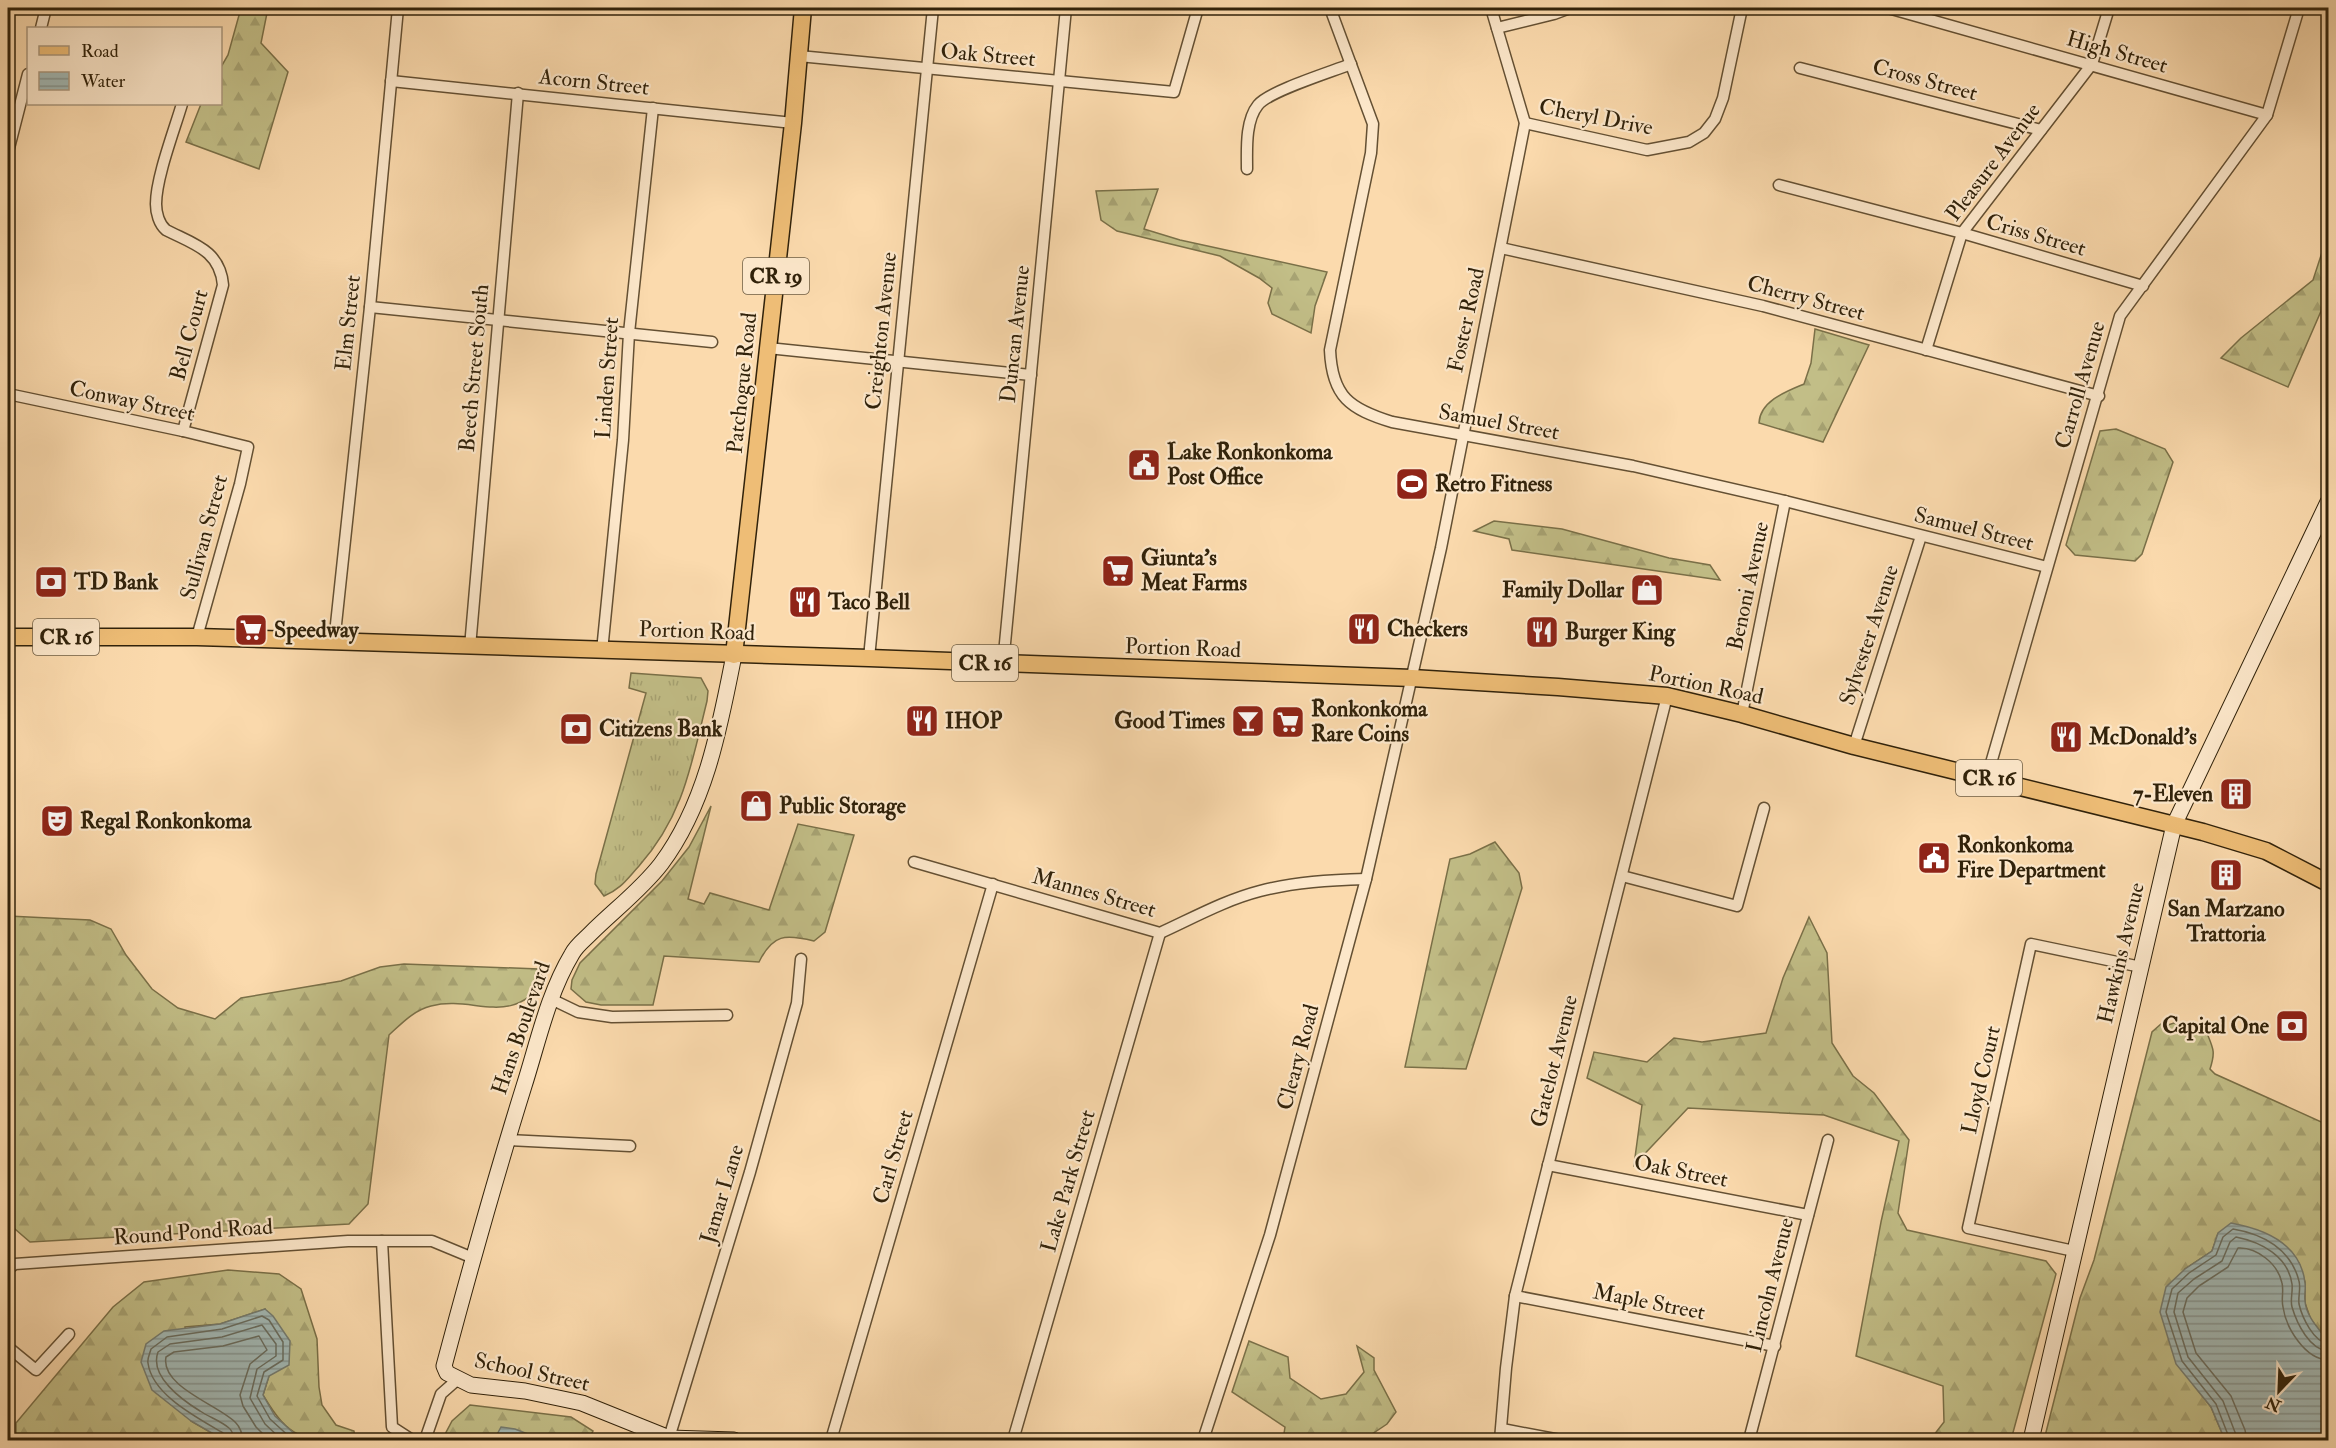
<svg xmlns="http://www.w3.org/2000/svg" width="2336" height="1448" viewBox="0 0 2336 1448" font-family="'IM FELL Double Pica',serif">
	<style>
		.grass { fill: url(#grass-tufts); stroke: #7a7048; stroke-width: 1.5 }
		.forest { fill: url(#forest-firs); stroke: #7a7048; stroke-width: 1.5 }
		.water { fill: url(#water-rules); stroke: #757c70; stroke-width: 1.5 }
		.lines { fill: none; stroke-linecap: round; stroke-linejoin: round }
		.shore { stroke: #6a6d5f; stroke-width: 1.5 }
		.street-casing { stroke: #645033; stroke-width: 13 }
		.secondary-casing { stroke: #31220a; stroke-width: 17 }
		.primary-casing { stroke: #31220a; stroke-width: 19 }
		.street { stroke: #fce7ca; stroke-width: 10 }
		.secondary { stroke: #fce7ca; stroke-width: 15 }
		.primary { stroke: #eebd76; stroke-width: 16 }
		.labels { text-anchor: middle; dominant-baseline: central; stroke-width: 4.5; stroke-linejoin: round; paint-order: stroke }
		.shield { fill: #fce7ca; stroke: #6e5d44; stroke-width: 1.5 }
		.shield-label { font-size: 21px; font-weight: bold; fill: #31220a }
		.street-label { font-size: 22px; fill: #31220a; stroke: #fce7ca }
		.poi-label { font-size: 22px; font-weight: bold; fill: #31220a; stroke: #fce7ca; text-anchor: start }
	</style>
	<defs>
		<pattern id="grass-tufts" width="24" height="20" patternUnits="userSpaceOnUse" patternTransform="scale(1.5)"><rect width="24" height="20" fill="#c2be87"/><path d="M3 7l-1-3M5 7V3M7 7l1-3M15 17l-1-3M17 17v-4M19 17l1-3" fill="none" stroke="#a7a373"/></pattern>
		<pattern id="forest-firs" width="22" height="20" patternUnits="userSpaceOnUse" patternTransform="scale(1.5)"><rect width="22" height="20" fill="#c2be87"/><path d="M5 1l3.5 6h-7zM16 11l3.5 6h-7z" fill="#a7a373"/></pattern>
		<pattern id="water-rules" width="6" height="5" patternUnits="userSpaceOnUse" patternTransform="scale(1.5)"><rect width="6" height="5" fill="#a2b8b4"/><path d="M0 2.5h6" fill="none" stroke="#859591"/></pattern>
	</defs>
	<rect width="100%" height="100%" fill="#fbdaad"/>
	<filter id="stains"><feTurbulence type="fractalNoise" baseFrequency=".00333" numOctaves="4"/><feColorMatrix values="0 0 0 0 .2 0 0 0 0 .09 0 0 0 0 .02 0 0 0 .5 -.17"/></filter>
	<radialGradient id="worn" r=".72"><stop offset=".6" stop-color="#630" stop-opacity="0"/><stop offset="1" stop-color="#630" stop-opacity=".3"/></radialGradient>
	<path class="grass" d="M631,673L701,678L708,691L707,701C691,765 684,815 639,866C627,879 621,889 604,896L595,884L596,874L646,693L629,688Z"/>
	<g class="forest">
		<path d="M241,8H268L261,43L288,72L259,169L186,142L201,104H220L221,67L228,55Z"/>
		<path d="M1158,189L1144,229L1180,240L1327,272L1315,306L1311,333L1272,314L1268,303L1272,288L1259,278L1220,256L1117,231L1101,220L1096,191Z"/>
		<path d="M2328,234V295L2288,387L2221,358L2241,338L2313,280Z"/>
		<path d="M1815,329L1869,345L1823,442L1759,423C1760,401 1787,391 1804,384L1811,363Z"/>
		<path d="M2116,429L2165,449L2173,462L2142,554L2135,561L2075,555L2066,545L2100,431Z"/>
		<path d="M1494,521L1562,529L1669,558L1710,565L1720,580L1512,550L1509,539L1474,531Z"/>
		<path d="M711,806L688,899L704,904L710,893L769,910L798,824L854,835L825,932L814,941C785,934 773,934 759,962L664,956L653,1005H601L586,1002L571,989L572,980L580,963L662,881L689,847Z"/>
		<path d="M1495,842L1519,873L1522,888L1466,1069L1405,1067L1450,859L1470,854Z"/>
		<path d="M8,916L90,920L111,929L126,955L152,989L178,1008L215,1019L241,998L341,981L380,967L404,964L539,969L544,981C510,1028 474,995 431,1006C414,1010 401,1024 389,1035L368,1204L349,1224L30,1242L15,1229L8,1215Z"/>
		<path d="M1809,917L1827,953L1832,1043L1853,1076L1874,1093L1909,1140L1898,1213L1907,1230L2046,1261L2056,1274L2011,1440H1930L1944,1422L1943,1386L1856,1356L1881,1222L1899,1141L1824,1115L1688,1108L1634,1165L1642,1105L1587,1078L1594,1052L1647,1062L1674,1038L1702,1042L1766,1033L1783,978Z"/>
		<path d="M2162,1023L2168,1025L2174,1023L2206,1031C2213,1048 2216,1051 2210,1069L2215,1074L2328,1125V1338L2325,1337L2311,1320L2305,1303V1282L2299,1263L2218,1234L2212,1251L2185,1269L2196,1388L2211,1407L2225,1440H2044L2080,1298L2094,1260L2152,1032Z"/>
		<path d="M228,1270L279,1274L301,1289L317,1339L319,1387L322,1405L336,1425L354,1431L355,1440C303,1440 291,1442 263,1395L269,1376L265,1309L220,1324L185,1327L191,1421L224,1440H16V1423L113,1307L144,1282Z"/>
		<path d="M1249,1341L1288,1357L1290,1378L1321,1399L1346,1394L1364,1372L1357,1346L1374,1358V1370L1396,1412L1387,1424L1363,1440H1283L1285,1427L1232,1392Z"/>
		<path d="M470,1405L571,1417L593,1431L588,1440H442L452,1421Z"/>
	</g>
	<g class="water">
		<path d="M2231,1223C2264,1229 2301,1244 2305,1283C2306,1289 2304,1295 2305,1301C2306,1315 2317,1327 2325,1337L2328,1338V1440H2225L2211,1407L2176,1364L2160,1312L2166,1287L2185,1269L2212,1251L2218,1233Z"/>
		<path d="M265,1309L273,1316L290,1341L289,1365L269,1376L263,1395L275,1416L297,1436L309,1440H224L191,1421L152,1390L141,1362L146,1344L164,1331L220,1324Z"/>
		<path d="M501,1427L515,1429L543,1440H494Z"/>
	</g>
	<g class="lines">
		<g class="shore">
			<path d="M226,1440L223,1433C198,1418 152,1395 148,1363C147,1359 150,1353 151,1349L167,1337L222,1329L262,1316L269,1320L283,1342V1360L264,1372L257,1396L270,1419L293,1440"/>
			<path d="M234,1440C233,1435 233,1431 229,1428C221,1421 209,1417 200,1411C182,1400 149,1376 158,1352L170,1344L222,1337L262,1325L276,1344V1356L257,1369L250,1398L265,1424L282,1440"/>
			<path d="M243,1440C242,1434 241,1428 236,1423C221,1406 160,1387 166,1357L174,1352L223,1346L259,1336L267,1350L250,1364L240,1395L243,1406L256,1427L269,1440"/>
			<path d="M2230,1440L2216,1404L2182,1361L2166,1312L2172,1289L2189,1273L2216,1255L2223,1237L2233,1229C2263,1234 2291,1249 2299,1281C2301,1288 2298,1297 2299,1304C2302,1317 2314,1343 2328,1343"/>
			<path d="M2238,1440L2223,1401L2188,1357L2174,1312L2178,1293L2194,1279L2222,1261L2230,1242L2236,1237C2261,1242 2288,1256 2292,1284C2293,1292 2290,1300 2292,1307C2297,1324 2310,1350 2328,1351"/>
			<path d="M2247,1440L2245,1430L2231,1396L2196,1353L2183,1312L2187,1298L2199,1286L2228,1267L2238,1248C2257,1247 2278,1264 2282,1283C2284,1291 2281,1299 2283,1307C2286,1328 2305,1359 2328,1360"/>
		</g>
		<defs>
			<g id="street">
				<path d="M1330,8L1373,124L1371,153L1330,350C1332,397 1350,409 1392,422L1633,466L1785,501L2047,567"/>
				<path d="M1888,8L2267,115"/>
				<path d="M41,28L46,8"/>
				<path d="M1497,28L1554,14L1570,8"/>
				<path d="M799,56L1174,92L1198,8"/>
				<path d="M1800,68L2041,130"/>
				<path d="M391,81L793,123"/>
				<path d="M182,104C174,131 156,178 156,204C156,213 159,224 166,230C193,244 220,250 223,285L183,431"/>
				<path d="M1525,123L1647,150L1689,142L1704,133L1715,119L1723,98L1742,8"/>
				<path d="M8,152L28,74"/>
				<path d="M1247,169C1247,150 1245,121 1258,105C1269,91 1331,72 1351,64"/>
				<path d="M1779,185L1962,233L2143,286"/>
				<path d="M1501,248L1763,306L2099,396"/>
				<path d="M370,307L712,342"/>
				<path d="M768,348L1031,375"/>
				<path d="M1926,350L1962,233L2092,64L2109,8"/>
				<path d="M8,394L183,431L248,447L240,484L197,637"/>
				<path d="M334,643L370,307L398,8"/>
				<path d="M470,647L518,93"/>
				<path d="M602,651L623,440L629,333L653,108"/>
				<path d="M869,658L933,8"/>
				<path d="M1003,664L1066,8"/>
				<path d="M1742,714L1785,501"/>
				<path d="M1854,746L1921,536"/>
				<path d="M1987,777L2120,316L2267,115L2299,8"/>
				<path d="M914,862L1160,933C1193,918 1225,900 1260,891C1295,882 1330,880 1366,879"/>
				<path d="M1622,876L1737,906L1764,808"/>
				<path d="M551,999L578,1012L612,1017L727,1015"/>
				<path d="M507,1140L630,1146"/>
				<path d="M1548,1165L1808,1215"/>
				<path d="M382,1241L392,1427L412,1440"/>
				<path d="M2074,1251L1968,1228L2031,944L2141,967"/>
				<path d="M8,1269L15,1264L348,1241H432L473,1258"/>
				<path d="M1515,1296L1775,1346"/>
				<path d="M8,1347L36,1370L69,1334"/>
				<path d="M1502,1429L1560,1440"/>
				<path d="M669,1438L750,1172L797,1003L801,959"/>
				<path d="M425,1440L441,1394L458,1379"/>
				<path d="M831,1440L993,884"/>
				<path d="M1013,1440L1160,933"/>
				<path d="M1203,1440L1270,1235L1366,879L1441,548L1525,123L1491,8"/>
				<path d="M1500,1440L1506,1368L1515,1296L1667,696"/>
				<path d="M1749,1440L1828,1140"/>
			</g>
			<g id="secondary">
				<path d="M734,655C720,726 706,804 661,864C641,890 614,910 590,934C584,940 576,946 572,954C548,994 538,1042 524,1086C495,1179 469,1272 444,1366L447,1373L471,1385L525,1391L582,1403L669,1438L734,1440"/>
				<path d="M2031,1440L2174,825L2328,502"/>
			</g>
			<g id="primary">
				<path d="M8,637H197L869,658L1412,678L1558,687L1667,696L1742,714L1854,746L2203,832L2266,851L2328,883"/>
				<path d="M734,655L793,123L803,8"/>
			</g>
		</defs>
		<use href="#street" class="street-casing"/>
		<use href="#secondary" class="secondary-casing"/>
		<use href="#primary" class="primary-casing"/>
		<use href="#street" class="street"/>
		<use href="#secondary" class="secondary"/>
		<use href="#primary" class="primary"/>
	</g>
	<defs>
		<symbol id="civic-square" viewBox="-11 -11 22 22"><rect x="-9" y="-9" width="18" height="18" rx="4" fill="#8f2418" stroke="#fce7ca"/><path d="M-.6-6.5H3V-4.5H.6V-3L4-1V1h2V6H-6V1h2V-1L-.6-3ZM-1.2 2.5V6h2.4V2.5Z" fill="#fff"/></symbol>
		<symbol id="stadium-square" viewBox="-11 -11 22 22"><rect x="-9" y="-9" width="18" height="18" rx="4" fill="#8f2418" stroke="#fce7ca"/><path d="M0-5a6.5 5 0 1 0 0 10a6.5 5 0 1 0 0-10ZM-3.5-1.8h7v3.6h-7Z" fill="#fff"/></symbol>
		<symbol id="supermarket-square" viewBox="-11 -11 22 22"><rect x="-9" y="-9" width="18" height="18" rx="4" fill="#8f2418" stroke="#fce7ca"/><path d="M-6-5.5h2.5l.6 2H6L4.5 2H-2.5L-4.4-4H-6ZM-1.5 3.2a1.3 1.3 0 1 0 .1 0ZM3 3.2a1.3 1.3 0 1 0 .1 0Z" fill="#fff"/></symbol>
		<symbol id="bank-square" viewBox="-11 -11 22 22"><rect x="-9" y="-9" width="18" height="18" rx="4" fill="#8f2418" stroke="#fce7ca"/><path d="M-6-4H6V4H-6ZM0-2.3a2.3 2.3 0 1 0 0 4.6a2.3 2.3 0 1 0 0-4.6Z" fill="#fff"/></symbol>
		<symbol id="shop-square" viewBox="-11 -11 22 22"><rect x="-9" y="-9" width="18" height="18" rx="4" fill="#8f2418" stroke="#fce7ca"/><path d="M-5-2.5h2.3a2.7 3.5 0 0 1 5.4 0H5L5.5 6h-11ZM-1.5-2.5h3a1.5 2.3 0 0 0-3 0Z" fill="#fff"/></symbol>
		<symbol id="restaurant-square" viewBox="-11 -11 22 22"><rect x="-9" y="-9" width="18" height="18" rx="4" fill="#8f2418" stroke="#fce7ca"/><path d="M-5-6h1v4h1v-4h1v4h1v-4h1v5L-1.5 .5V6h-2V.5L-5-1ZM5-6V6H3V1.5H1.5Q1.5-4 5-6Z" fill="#fff"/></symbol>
		<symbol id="bar-square" viewBox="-11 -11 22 22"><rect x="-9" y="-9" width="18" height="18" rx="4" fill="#8f2418" stroke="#fce7ca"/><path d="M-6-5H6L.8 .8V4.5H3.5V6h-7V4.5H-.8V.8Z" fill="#fff"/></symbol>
		<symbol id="building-square" viewBox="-11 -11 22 22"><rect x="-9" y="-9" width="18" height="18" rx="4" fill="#8f2418" stroke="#fce7ca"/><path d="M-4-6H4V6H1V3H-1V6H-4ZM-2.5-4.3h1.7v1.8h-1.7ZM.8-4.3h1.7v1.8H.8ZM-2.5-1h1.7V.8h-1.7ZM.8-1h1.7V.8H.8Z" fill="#fff"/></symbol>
		<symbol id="theatre-square" viewBox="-11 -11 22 22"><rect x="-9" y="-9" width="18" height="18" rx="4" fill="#8f2418" stroke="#fce7ca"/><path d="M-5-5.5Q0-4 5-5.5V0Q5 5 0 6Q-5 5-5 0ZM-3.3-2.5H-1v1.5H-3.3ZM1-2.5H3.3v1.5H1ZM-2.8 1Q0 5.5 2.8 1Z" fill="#fff"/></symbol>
	</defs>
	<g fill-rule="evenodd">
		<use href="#civic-square" x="1125" y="446" width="38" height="38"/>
		<use href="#stadium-square" x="1393" y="465" width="38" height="38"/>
		<use href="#supermarket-square" x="1099" y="552" width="38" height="38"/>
		<use href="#bank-square" x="32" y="563" width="38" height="38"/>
		<use href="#shop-square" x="1628" y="571" width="38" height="38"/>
		<use href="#restaurant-square" x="786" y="583" width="38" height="38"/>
		<use href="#restaurant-square" x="1345" y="610" width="38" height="38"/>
		<use href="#supermarket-square" x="232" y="611" width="38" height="38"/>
		<use href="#restaurant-square" x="1523" y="613" width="38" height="38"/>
		<use href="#restaurant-square" x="903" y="702" width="38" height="38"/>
		<use href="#bar-square" x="1229" y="702" width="38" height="38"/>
		<use href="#supermarket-square" x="1269" y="703" width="38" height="38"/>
		<use href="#bank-square" x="557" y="710" width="38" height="38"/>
		<use href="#restaurant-square" x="2047" y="718" width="38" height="38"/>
		<use href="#building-square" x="2217" y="775" width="38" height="38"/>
		<use href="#shop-square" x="737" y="787" width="38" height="38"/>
		<use href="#theatre-square" x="38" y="802" width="38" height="38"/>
		<use href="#civic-square" x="1915" y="839" width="38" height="38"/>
		<use href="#building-square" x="2207" y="856" width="38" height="38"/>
		<use href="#bank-square" x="2273" y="1007" width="38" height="38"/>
	</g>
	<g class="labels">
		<g class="shield">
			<rect x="743" y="258" width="66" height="36" rx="4.5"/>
			<rect x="33" y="619" width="66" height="36" rx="4.5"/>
			<rect x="952" y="645" width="66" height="36" rx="4.5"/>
			<rect x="1956" y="760" width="66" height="36" rx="4.5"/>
		</g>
		<g class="shield-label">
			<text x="776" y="276">CR 19</text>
			<text x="66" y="637">CR 16</text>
			<text x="985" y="663">CR 16</text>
			<text x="1989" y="778">CR 16</text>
		</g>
		<g class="street-label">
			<text transform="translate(2117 52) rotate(16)">High Street</text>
			<text transform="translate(988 55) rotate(5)">Oak Street</text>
			<text transform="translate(1925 80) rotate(15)">Cross Street</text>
			<text transform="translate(594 82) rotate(6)">Acorn Street</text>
			<text transform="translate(1596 117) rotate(11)">Cheryl Drive</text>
			<text transform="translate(1993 162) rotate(-53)">Pleasure Avenue</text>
			<text transform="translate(2036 235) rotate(16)">Criss Street</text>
			<text transform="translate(1806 298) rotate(15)">Cherry Street</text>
			<text transform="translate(1466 320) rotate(-78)">Foster Road</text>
			<text transform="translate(348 323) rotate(-84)">Elm Street</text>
			<text transform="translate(881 331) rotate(-84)">Creighton Avenue</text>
			<text transform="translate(1015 334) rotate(-84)">Duncan Avenue</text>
			<text transform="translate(189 335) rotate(-75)">Bell Court</text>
			<text transform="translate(474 368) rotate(-85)">Beech Street South</text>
			<text transform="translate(607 378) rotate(-86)">Linden Street</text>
			<text transform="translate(742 383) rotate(-84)">Patchogue Road</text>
			<text transform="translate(2080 385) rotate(-74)">Carroll Avenue</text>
			<text transform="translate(132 401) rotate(12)">Conway Street</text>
			<text transform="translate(1499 422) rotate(10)">Samuel Street</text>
			<text transform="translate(1974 529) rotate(14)">Samuel Street</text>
			<text transform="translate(204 537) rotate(-75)">Sullivan Street</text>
			<text transform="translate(1748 586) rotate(-78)">Benoni Avenue</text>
			<text transform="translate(697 631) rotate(2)">Portion Road</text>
			<text transform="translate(1869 635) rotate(-72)">Sylvester Avenue</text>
			<text transform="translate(1183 648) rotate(2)">Portion Road</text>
			<text transform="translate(1706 685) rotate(12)">Portion Road</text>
			<text transform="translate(1094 893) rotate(16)">Mannes Street</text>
			<text transform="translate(2121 953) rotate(-77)">Hawkins Avenue</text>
			<text transform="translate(521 1028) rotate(-71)">Hans Boulevard</text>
			<text transform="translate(1298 1057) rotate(-75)">Cleary Road</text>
			<text transform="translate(1554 1061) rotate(-76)">Gatelot Avenue</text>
			<text transform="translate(1981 1080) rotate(-77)">Lloyd Court</text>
			<text transform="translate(893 1157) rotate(-74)">Carl Street</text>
			<text transform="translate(1681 1171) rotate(11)">Oak Street</text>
			<text transform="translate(1068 1181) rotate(-74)">Lake Park Street</text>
			<text transform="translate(722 1194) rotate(-73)">Jamar Lane</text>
			<text transform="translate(193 1232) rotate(-4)">Round Pond Road</text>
			<text transform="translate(1770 1285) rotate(-76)">Lincoln Avenue</text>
			<text transform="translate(1649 1302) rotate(11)">Maple Street</text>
			<text transform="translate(532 1372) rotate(12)">School Street</text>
		</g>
		<g class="poi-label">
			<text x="1167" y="452">Lake Ronkonkoma<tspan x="1167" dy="25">Post Office</tspan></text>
			<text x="1435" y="484">Retro Fitness</text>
			<text x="1141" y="558">Giunta's<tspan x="1141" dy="25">Meat Farms</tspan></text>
			<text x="74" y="582">TD Bank</text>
			<text x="1624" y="590" text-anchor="end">Family Dollar</text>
			<text x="828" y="602">Taco Bell</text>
			<text x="1387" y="629">Checkers</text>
			<text x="274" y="630">Speedway</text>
			<text x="1565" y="632">Burger King</text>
			<text x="1311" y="709">Ronkonkoma<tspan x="1311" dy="25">Rare Coins</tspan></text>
			<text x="945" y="721">IHOP</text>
			<text x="1225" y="721" text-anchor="end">Good Times</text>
			<text x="599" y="729">Citizens Bank</text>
			<text x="2089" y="737">McDonald's</text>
			<text x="2213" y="794" text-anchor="end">7-Eleven</text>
			<text x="779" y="806">Public Storage</text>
			<text x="80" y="821">Regal Ronkonkoma</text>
			<text x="1957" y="845">Ronkonkoma<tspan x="1957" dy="25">Fire Department</tspan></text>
			<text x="2226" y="909" text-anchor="middle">San Marzano<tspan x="2226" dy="25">Trattoria</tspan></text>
			<text x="2269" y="1026" text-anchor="end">Capital One</text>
		</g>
	</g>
	<rect width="2336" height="1448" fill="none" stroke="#fbdaad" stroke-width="30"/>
	<rect x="9" y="9" width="2318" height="1430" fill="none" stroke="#31220a" stroke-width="3"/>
	<rect x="15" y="15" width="2306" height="1418" fill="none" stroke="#31220a" stroke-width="1.5"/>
	<rect x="27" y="27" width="195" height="78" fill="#fce7ca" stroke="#ab987d" stroke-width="1.5"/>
	<rect x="39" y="46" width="30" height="9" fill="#eebd76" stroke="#ab987d" stroke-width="1.5"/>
	<text x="81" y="57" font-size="18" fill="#31220a">Road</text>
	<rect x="39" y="72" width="30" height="18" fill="url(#water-rules)" stroke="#ab987d" stroke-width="1.5"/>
	<text x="81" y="87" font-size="18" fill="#31220a">Water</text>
	<g transform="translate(2279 1391) rotate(203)" stroke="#fce7ca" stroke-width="4.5" paint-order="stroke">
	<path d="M0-4.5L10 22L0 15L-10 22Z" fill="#31220a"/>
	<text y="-9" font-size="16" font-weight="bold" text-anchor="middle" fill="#31220a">N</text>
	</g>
	<rect width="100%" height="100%" filter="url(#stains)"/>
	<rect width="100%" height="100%" fill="url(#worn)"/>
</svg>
